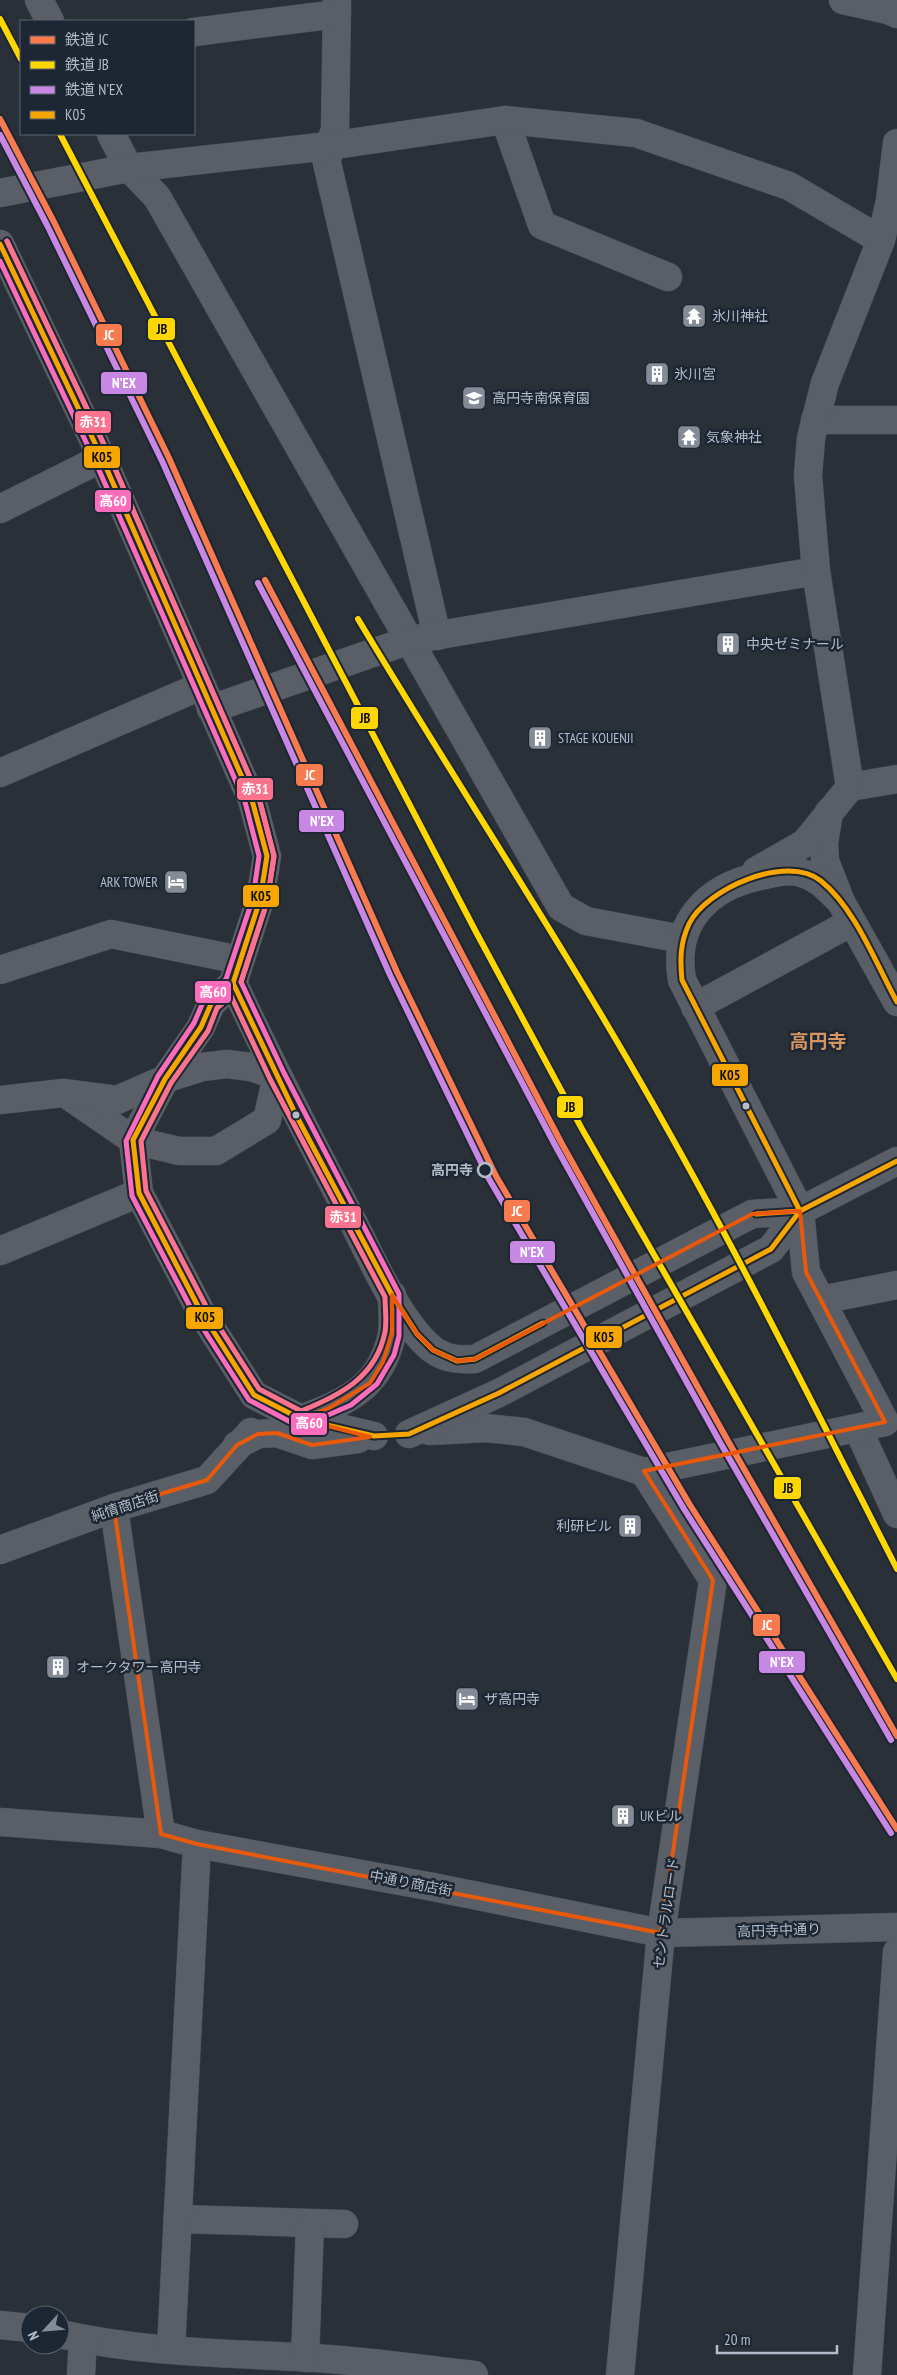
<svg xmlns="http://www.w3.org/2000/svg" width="897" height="2375" viewBox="0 0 897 2375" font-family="'PT Sans Narrow','Noto Sans JP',sans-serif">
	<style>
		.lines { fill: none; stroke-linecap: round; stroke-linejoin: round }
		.minor-casing { stroke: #484c53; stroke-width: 29 }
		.minor { stroke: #5a5e66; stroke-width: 28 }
		.bus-1-casing { stroke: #1d2633; stroke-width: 9 }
		.bus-2-casing { stroke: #1d2633; stroke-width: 9 }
		.bus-3-casing { stroke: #1d2633; stroke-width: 9 }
		.bus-1 { stroke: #f7a600; stroke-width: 5 }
		.bus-2 { stroke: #fb6dba; stroke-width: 5 }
		.bus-3 { stroke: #fc738d; stroke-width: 5 }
		.rail-1-casing { stroke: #1d2633; stroke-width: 10 }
		.rail-2-casing { stroke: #1d2633; stroke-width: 10 }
		.rail-3-casing { stroke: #1d2633; stroke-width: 10 }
		.rail-1 { stroke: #f87b50; stroke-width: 6 }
		.rail-2 { stroke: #ffd700; stroke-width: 6 }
		.rail-3 { stroke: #c787e3; stroke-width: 6 }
		.marked { fill: none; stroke: #e8590c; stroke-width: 4; stroke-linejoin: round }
		.bus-dot { fill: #b4bcc9; stroke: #1d2633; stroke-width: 2 }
		.stop-dot { fill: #1d2633; stroke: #b4bcc9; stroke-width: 2.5 }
		.labels { text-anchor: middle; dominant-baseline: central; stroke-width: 5; stroke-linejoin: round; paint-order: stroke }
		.poi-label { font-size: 14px; fill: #b4bcc9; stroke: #1d2633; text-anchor: start }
		.stop-label { font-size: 14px; font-weight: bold; fill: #b4bcc9; stroke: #1d2633; text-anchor: end }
		.street-label { font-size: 14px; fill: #b4bcc9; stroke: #1d2633 }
		.district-label { font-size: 19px; font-weight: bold; fill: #d59563; stroke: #1d2633 }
		.line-badge { stroke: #1d2633; stroke-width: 2 }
		.badge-label { font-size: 14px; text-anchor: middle; font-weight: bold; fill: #fff }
		.pale-badge-label { font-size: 14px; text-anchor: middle; font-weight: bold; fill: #111 }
	</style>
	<rect width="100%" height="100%" fill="#2a3038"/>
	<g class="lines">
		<defs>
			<g id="minor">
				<path d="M39,0L50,21"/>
				<path d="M337,0L335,130L329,146L327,163L437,636"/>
				<path d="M843,0L888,10L897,14"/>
				<path d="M194,32L337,14"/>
				<path d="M505,120L542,225L668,277"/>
				<path d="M111,134L129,168L157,197L561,907L586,921L682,939"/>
				<path d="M0,193L129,168L329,146L505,120L636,133L789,186L881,240"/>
				<path d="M0,244L102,458L252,800L267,856L260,900L233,983L211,1004L201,1027L165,1079L133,1140L139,1193L201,1312L254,1395L301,1419L374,1436"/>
				<path d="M815,420H897"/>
				<path d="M0,509L102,458"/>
				<path d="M211,709L410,640L816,571"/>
				<path d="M0,773L201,686"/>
				<path d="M850,787L897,779"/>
				<path d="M829,812L824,843L825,861L841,902L897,1002"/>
				<path d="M756,871L805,843L850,787L816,571L808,476L811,438L825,383L881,240L890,201L897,143"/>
				<path d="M0,970L111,934L240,960"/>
				<path d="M233,983C271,1063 311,1142 352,1220C372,1259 399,1322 432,1349C445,1359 459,1360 475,1359L752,1214L800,1211L897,1161"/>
				<path d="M695,1007L852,922"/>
				<path d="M69,1096L133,1140L179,1151H216L267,1120L277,1076"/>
				<path d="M0,1100L63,1093L117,1100L165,1079L202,1067L227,1064L251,1067L277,1076"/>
				<path d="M0,1251L139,1193"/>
				<path d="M821,1300L897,1285"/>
				<path d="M301,1419C348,1401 381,1387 392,1334C394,1322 392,1308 392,1295"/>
				<path d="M858,1429L897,1514"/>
				<path d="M430,1431L486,1428L524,1432L644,1472"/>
				<path d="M409,1434L499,1393L771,1249L800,1211"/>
				<path d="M237,1445L258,1434L277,1433L312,1445L358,1439"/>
				<path d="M644,1472L885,1422L806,1272L800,1211L682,980C672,923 707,887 760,876C774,873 788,869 802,873C819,878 829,890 841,902"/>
				<path d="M114,1508L161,1834"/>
				<path d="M0,1550L114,1508L207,1480L251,1432"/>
				<path d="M0,1822L161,1834L197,1844L433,1887L661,1933L897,1927"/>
				<path d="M178,2219L344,2224"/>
				<path d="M0,2325L30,2328"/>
				<path d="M60,2334C143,2353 230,2353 314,2358C367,2361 421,2369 474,2375"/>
				<path d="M171,2349L197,1844"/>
				<path d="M305,2358L310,2224"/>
				<path d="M81,2375L83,2339"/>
				<path d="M620,2375L661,1933L713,1580L644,1472"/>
				<path d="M867,2375L897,1952"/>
			</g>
		</defs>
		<use href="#minor" class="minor-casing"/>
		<use href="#minor" class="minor"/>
		<defs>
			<g id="bus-1">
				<path d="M0,244L102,458L252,800L267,856L260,900L233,983L211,1004L201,1027L165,1079L133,1140L139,1193L201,1312L254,1395L301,1419L374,1436L409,1434L499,1393L771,1249L800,1211"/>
				<path d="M233,983L296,1115L392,1295L417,1334L433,1350L457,1361L475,1359L543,1323"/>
				<path d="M800,1211L682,980C680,960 680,943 689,924C706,889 787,853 821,881C855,908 876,964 897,1002"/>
				<path d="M756,1214L800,1211L897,1161"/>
			</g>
			<path id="bus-2" d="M0,261L95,461L245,802L259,856L253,898L226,979L204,1000L194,1023L158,1076L126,1141L132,1196L195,1316L249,1400L298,1426H303L351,1405L377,1384L394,1355L399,1336V1294L284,1073L241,982L267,902L274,856L259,798L109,455L7,241"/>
			<g id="bus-3">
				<path d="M7,241L109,455L259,798L274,856L267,902L241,982"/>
				<path d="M231,996L270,1079L385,1297C385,1308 387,1321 385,1332C376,1377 341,1395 301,1411L259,1389L207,1308L146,1191L141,1141L171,1083L208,1031L217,1008Z"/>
			</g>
		</defs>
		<use href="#bus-1" class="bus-1-casing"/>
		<use href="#bus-2" class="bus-2-casing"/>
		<use href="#bus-3" class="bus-3-casing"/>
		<use href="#bus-1" class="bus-1"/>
		<use href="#bus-2" class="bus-2"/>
		<use href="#bus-3" class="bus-3"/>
		<defs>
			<g id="rail-1">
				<path d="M0,119L54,222L169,458L397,972L496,1176L690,1505L897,1829"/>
				<path d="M265,580L562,1144L728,1441L897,1736"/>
			</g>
			<g id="rail-2">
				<path d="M0,19L21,59"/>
				<path d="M60,134L476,932L582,1129L897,1679"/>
				<path d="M358,619C455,781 559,938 652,1102C739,1255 817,1412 897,1569"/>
			</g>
			<g id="rail-3">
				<path d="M0,135L47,225L162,461L390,975L489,1179L684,1509L891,1833"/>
				<path d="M258,583L556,1147L721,1444L891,1740"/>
			</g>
		</defs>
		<use href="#rail-1" class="rail-1-casing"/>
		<use href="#rail-2" class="rail-2-casing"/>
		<use href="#rail-3" class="rail-3-casing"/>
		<use href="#rail-1" class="rail-1"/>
		<use href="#rail-2" class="rail-2"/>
		<use href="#rail-3" class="rail-3"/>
	</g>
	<path class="marked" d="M800,1211L806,1272L885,1422L644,1471L713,1580L661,1933L197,1844L161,1834L114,1508L207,1480L237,1445L258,1434L277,1433L312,1445L370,1437L301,1419L329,1408L370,1383L383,1362L392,1333V1295L417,1334L433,1350L457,1361L475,1359L752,1214Z"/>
	<defs>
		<symbol id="temple-square" viewBox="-11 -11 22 22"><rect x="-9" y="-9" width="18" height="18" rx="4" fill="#848b96" stroke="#1d2633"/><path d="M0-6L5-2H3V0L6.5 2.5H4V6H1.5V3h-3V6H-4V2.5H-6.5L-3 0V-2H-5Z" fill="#fff"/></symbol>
		<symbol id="building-square" viewBox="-11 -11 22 22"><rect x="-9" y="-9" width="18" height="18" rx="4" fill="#848b96" stroke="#1d2633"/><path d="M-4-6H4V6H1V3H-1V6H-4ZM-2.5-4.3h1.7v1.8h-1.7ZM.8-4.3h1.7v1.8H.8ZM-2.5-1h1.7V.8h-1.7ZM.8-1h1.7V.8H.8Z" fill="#fff"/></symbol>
		<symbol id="school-square" viewBox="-11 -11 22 22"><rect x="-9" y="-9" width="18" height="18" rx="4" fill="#848b96" stroke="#1d2633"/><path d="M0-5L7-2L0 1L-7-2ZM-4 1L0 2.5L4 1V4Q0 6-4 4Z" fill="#fff"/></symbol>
		<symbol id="hotel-square" viewBox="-11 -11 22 22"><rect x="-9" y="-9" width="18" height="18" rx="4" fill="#848b96" stroke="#1d2633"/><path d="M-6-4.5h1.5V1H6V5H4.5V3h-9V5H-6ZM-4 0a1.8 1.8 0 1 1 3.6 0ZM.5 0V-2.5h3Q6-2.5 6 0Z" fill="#fff"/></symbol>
	</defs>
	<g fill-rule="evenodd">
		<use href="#temple-square" x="680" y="302" width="28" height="28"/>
		<use href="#building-square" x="643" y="360" width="28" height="28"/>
		<use href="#school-square" x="460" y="384" width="28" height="28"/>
		<use href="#temple-square" x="675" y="423" width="28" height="28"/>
		<use href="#building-square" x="714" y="630" width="28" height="28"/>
		<use href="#building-square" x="526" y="724" width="28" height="28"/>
		<use href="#hotel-square" x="162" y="868" width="28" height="28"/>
		<use href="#building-square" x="616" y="1512" width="28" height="28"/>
		<use href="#building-square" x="44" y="1653" width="28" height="28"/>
		<use href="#hotel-square" x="453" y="1685" width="28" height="28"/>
		<use href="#building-square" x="609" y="1802" width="28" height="28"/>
	</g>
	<g class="bus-dot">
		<circle cx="746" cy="1106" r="4.5"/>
		<circle cx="296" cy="1115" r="4.5"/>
	</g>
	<circle class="stop-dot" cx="485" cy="1170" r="7"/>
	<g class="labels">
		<g class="poi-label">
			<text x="712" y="316">氷川神社</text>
			<text x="674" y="374">氷川宮</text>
			<text x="492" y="398">高円寺南保育園</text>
			<text x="706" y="437">気象神社</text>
			<text x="746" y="644">中央ゼミナール</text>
			<text x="558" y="738">STAGE KOUENJI</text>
			<text x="158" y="882" text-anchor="end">ARK TOWER</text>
			<text x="612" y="1526" text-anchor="end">利研ビル</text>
			<text x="76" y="1667">オークタワー高円寺</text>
			<text x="484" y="1699">ザ高円寺</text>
			<text x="640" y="1816">UKビル</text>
		</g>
		<g class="stop-label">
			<text x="473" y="1170">高円寺</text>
		</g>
		<g class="street-label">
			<text transform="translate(125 1506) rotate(-18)">純情商店街</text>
			<text transform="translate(411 1883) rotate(11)">中通り商店街</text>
			<text transform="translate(666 1913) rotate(-82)">セントラルロード</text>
			<text transform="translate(779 1930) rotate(-2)">高円寺中通り</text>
		</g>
		<g class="district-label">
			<text x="818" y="1041">高円寺</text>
		</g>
	</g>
	<g class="line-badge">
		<rect x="147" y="317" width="29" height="24" rx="5" fill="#ffd700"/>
		<rect x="95" y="323" width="28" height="24" rx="5" fill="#f87b50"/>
		<rect x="100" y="371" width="48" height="24" rx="5" fill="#c787e3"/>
		<rect x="74" y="410" width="38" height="24" rx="5" fill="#fc738d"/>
		<rect x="83" y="445" width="38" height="24" rx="5" fill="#f7a600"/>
		<rect x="94" y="489" width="38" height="24" rx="5" fill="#fb6dba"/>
		<rect x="350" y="706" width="29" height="24" rx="5" fill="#ffd700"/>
		<rect x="295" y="763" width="29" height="24" rx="5" fill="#f87b50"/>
		<rect x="236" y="777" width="38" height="24" rx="5" fill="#fc738d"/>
		<rect x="298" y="809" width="47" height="24" rx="5" fill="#c787e3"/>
		<rect x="242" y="884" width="38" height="24" rx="5" fill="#f7a600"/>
		<rect x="194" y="980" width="38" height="24" rx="5" fill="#fb6dba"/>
		<rect x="711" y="1063" width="38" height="24" rx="5" fill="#f7a600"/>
		<rect x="556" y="1095" width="28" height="24" rx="5" fill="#ffd700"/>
		<rect x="503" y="1199" width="28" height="24" rx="5" fill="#f87b50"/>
		<rect x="324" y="1205" width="38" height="24" rx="5" fill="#fc738d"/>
		<rect x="509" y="1240" width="47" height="24" rx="5" fill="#c787e3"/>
		<rect x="185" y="1306" width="39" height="24" rx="5" fill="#f7a600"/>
		<rect x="585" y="1325" width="38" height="24" rx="5" fill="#f7a600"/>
		<rect x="290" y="1412" width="38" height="24" rx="5" fill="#fb6dba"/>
		<rect x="773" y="1476" width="29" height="24" rx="5" fill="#ffd700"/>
		<rect x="752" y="1613" width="29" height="24" rx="5" fill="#f87b50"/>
		<rect x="758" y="1650" width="48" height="24" rx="5" fill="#c787e3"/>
	</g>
	<g class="badge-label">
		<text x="109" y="340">JC</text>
		<text x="124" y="388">N'EX</text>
		<text x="93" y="427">赤31</text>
		<text x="113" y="506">高60</text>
		<text x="310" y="780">JC</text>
		<text x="255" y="794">赤31</text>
		<text x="322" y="826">N'EX</text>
		<text x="213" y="997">高60</text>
		<text x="517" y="1216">JC</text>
		<text x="343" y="1222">赤31</text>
		<text x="532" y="1257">N'EX</text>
		<text x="309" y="1428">高60</text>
		<text x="767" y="1630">JC</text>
		<text x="782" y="1667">N'EX</text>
	</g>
	<g class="pale-badge-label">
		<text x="162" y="334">JB</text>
		<text x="102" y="462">K05</text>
		<text x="365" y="723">JB</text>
		<text x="261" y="901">K05</text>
		<text x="730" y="1080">K05</text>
		<text x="570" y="1112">JB</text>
		<text x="205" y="1322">K05</text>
		<text x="604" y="1342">K05</text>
		<text x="788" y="1493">JB</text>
	</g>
	<rect x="20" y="20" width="175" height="115" fill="#1d2633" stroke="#59626f"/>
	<rect x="30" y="36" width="25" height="8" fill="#f87b50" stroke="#59626f"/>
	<text x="65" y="45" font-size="15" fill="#b4bcc9">鉄道 JC</text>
	<rect x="30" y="61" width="25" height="8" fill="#ffd700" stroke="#59626f"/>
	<text x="65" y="70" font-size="15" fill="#b4bcc9">鉄道 JB</text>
	<rect x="30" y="86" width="25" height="8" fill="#c787e3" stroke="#59626f"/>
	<text x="65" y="95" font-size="15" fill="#b4bcc9">鉄道 N'EX</text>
	<rect x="30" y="111" width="25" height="8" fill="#f7a600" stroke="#59626f"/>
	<text x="65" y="120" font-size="15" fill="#b4bcc9">K05</text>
	<g transform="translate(45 2330) rotate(244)"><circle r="24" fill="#1d2633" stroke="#59626f"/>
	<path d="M0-4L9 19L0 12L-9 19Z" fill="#848b96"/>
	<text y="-8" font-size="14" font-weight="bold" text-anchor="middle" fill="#b4bcc9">N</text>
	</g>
	<path d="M717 2345v8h120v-8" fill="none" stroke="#b4bcc9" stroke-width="2.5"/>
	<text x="724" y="2345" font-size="15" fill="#b4bcc9" stroke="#1d2633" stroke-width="4" paint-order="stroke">20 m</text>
</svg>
